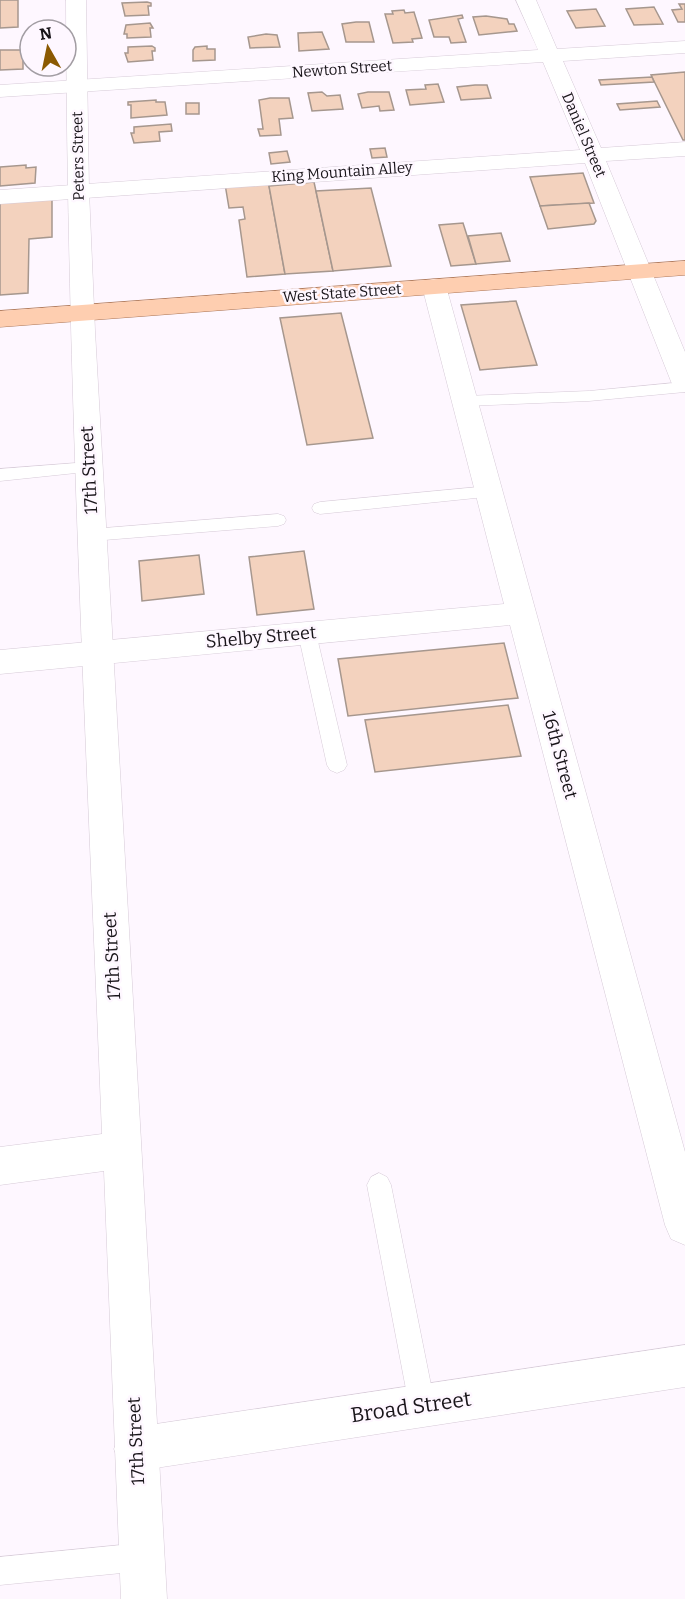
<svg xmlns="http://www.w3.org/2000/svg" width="685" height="1599" viewBox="0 0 685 1599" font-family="Bitter,serif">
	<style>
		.building { fill: #f3d2be; stroke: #a6978e; stroke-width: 1.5 }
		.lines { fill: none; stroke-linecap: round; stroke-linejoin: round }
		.service-casing { stroke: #d6cad7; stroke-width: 1 }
		.minor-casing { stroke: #d6cad7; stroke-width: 1 }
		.tertiary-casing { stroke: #d6cad7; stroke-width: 1 }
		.primary-casing { stroke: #ae7859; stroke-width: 1 }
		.service { fill: #fff; fill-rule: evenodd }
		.minor { fill: #fff; fill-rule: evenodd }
		.tertiary { fill: #fff; fill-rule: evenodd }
		.primary { fill: #feceb0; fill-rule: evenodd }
		.labels { text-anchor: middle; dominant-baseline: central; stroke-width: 5; stroke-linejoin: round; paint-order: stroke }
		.far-street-label { font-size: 15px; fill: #19151a; stroke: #fef7ff }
		.street-label { font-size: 18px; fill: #19151a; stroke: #fef7ff }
		.near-street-label { font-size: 21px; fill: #19151a; stroke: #fef7ff }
	</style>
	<rect width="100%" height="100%" fill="#fef7ff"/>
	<g class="building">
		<path d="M0,0H18V27L0,28Z"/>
		<path d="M147,2L151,3V6H148L149,15L125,16L122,3Z"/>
		<path d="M679,4H685V22H678L672,10L682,9Z"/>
		<path d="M654,7L663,24L634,25L626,9Z"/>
		<path d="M596,9L605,26L576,28L567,11Z"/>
		<path d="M404,10L405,13L414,12L422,38L412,39L413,42L393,43L385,14H393L392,11Z"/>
		<path d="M462,15L463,18L458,19L466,42L451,43L449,37H434L429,20Z"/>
		<path d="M486,16L507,19L509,24H514L517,31L479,35L473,17Z"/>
		<path d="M356,22H369L374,42H346L342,24Z"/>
		<path d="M150,23L153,28H150L151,37L127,38V34H124L126,25Z"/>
		<path d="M322,32L329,49L299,51L298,33Z"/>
		<path d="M266,34L277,35L280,47L250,48L248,37Z"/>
		<path d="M152,46L155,48V51H152L153,60L128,62L125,53H128V47Z"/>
		<path d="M207,46V49H215V60L193,61V50L195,47Z"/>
		<path d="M0,50H23V69L0,70Z"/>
		<path d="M685,72V140H683L651,75Z"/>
		<path d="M652,77L654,82L601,85L599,80Z"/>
		<path d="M438,84L444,102L410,105L406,90L426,89L425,85Z"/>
		<path d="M475,85H487L491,98L461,100L457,87Z"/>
		<path d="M322,92L327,96L340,95L343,109L312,111L308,93Z"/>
		<path d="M368,92H389L394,110L380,111L379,106L362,108L358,94Z"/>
		<path d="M270,98H289L293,118L279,119L281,135L260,136L258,129H263L259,100Z"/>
		<path d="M156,100V102H165L167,115L131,118V105H128V102Z"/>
		<path d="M657,101L660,107L620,110L617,104Z"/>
		<rect x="186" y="103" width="13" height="11"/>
		<path d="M171,124L172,131L159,132L160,141L134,143L131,133H134V127Z"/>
		<path d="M385,148L387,157L372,158L370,149Z"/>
		<path d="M287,151L290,162L271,164L269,153Z"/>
		<path d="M26,165V168L36,167L35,183L0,186V167Z"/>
		<path d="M583,173L594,203L540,206L530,177Z"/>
		<path d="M286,179L287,184L269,186L285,274L247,277L239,220L245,219L243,207L229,208L225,184Z"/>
		<path d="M314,182L333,271L285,274L269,186Z"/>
		<path d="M371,188L391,266L333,271L316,191Z"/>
		<path d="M52,194V237L29,239L28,293L0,295V198Z"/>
		<path d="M589,203L596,221L594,224L548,229L540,206Z"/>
		<path d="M463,223L476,264L451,266L439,225Z"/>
		<path d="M501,233L510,261L476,264L468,236Z"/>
		<path d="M516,301L537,365L480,370L461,305Z"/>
		<path d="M341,313L373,438L307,445L280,318Z"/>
		<path d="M304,551L314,609L257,615L249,557Z"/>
		<path d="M199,555L204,594L142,601L139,561Z"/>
		<path d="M504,643L518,698L348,716L338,659Z"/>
		<path d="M508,705L521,756L375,772L365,720Z"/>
	</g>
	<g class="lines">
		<defs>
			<g id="service">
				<path d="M685,382V392L589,401L465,406L457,401L465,396L589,391Z"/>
				<path d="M89,462L95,463L97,467L95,471L0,481V469Z"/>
				<path d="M489,486L495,488L497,492L495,496L320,514L314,512L312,508L314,504L320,502Z"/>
				<path d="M278,514L284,516L286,520L284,524L278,526L92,541L86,539L84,535L86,531L92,529Z"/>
				<path d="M307,626L313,628L316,633L347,765L344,770L337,773L330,770L327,765L298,633L301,628Z"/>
				<path d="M379,1173L387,1177L391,1185L435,1405L431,1414L422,1418L413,1414L409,1405L367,1185L371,1177Z"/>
				<path d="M142,1543L152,1547L156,1557L152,1567L142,1571L0,1585V1557Z"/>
			</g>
			<g id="minor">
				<path d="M516,0H536L557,49L685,41V53L563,61L601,148L685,142V156L606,161L685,352V392L676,390L672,384L585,163L0,204V190L580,150L543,62L0,97V85L538,50Z"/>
				<path d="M434,279L443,281L446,286L685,1152V1245L671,1239L665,1225L510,625L0,674V650L504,604L422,286L425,281Z"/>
				<path d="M685,1345V1387L136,1471L120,1465L114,1449L120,1433L136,1427Z"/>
			</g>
			<path id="tertiary" d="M66,0H86L89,191L95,331L167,1599H121L104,1171L0,1185V1147L102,1134C87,756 67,378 66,0Z"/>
			<path id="primary" d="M685,261V275L0,327V311Z"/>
		</defs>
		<use href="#service" class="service-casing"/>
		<use href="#minor" class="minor-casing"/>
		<use href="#tertiary" class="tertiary-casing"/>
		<use href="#primary" class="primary-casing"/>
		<use href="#service" class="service"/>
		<use href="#minor" class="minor"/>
		<use href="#tertiary" class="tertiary"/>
		<use href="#primary" class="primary"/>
	</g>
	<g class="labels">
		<g class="far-street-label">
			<text transform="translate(342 69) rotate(-4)">Newton Street</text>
			<text transform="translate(584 135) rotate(67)">Daniel Street</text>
			<text transform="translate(78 156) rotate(-91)">Peters Street</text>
			<text transform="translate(342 172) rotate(-4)">King Mountain Alley</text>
			<text transform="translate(342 293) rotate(-4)">West State Street</text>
		</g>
		<g class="street-label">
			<text transform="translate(89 470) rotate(-93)">17th Street</text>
			<text transform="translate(261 637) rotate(-5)">Shelby Street</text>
			<text transform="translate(560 755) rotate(75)">16th Street</text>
			<text transform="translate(112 956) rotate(-93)">17th Street</text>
			<text transform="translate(136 1441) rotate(-93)">17th Street</text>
		</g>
		<g class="near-street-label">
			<text transform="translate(411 1407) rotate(-8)">Broad Street</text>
		</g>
	</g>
	<g transform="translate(48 48) rotate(351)"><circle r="28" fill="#fef7ff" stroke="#a29da3" stroke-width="1.5"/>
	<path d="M0-4.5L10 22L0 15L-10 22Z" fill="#8b5902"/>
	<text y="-9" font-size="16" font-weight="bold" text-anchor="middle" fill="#19151a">N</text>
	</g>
</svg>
